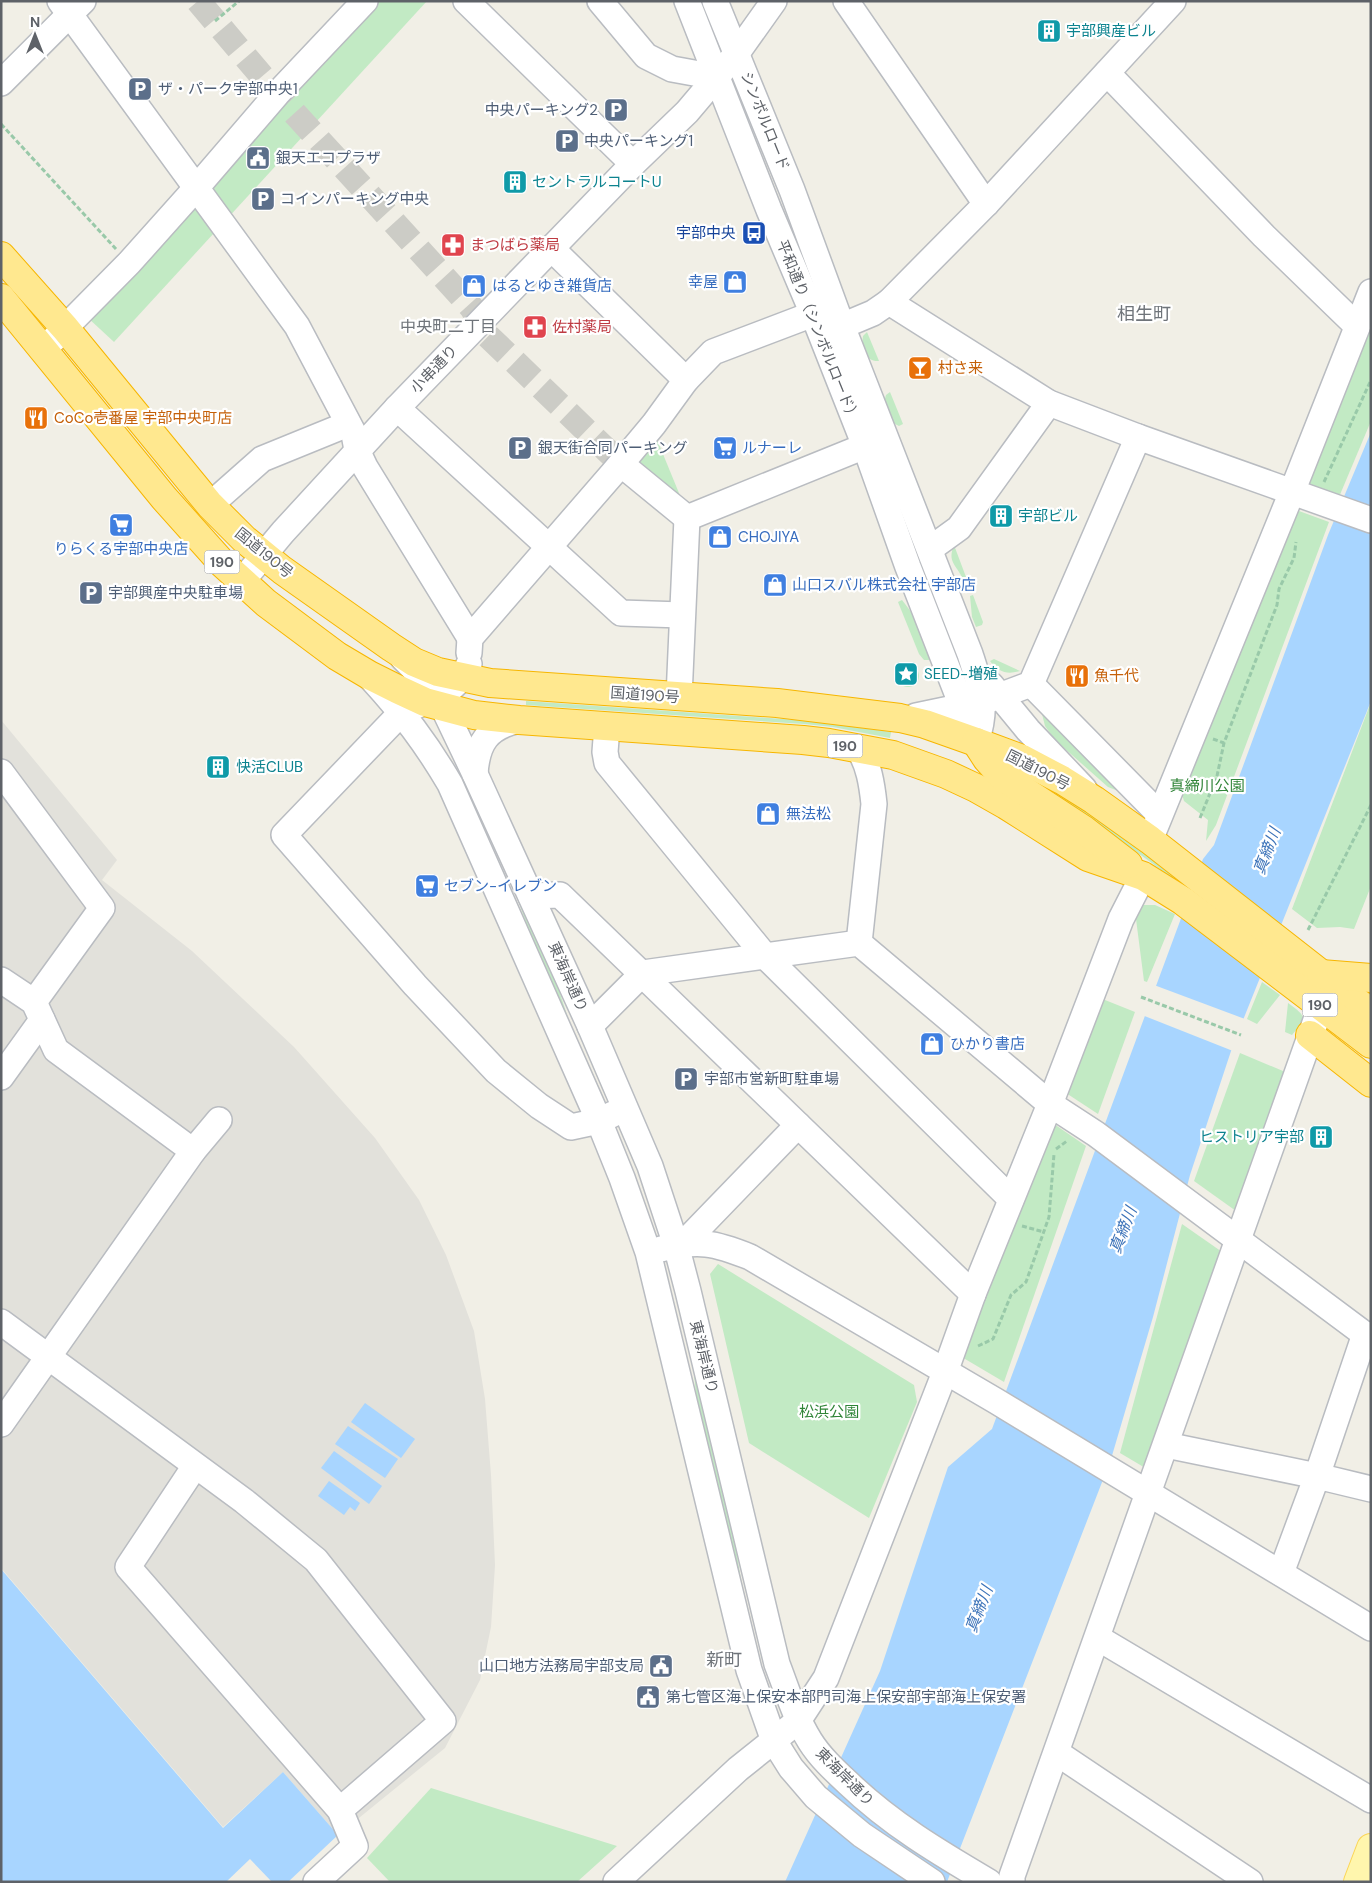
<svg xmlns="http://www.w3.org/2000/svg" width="1372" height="1883" viewBox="0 0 1372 1883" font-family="'DM Sans','Noto Sans JP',sans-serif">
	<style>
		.industrial { fill: #e2e1db }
		.green { fill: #c2eac4 }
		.water { fill: #a8d5ff }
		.pier { fill: #f1efe6 }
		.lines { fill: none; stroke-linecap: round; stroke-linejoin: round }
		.minor-tunnel { stroke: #ccccc6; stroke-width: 25; stroke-dasharray: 25 12; stroke-linecap: butt }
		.minor-casing { stroke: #b9bcc1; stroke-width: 28 }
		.major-casing { stroke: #fbd556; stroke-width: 30 }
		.highway-casing { stroke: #f7b600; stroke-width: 30 }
		.path { stroke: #99c9a9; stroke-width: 3; stroke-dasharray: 5 2.5; stroke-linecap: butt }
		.minor { stroke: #fff; stroke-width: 25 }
		.major { stroke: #fff6ad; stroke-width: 28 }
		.highway { stroke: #ffe88f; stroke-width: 28 }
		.labels { text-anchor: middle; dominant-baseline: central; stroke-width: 4.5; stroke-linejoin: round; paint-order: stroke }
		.shield { fill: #fff; stroke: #8e9195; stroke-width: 1 }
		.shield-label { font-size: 14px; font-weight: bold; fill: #5e6268 }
		.culture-label { font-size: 15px; fill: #0d838f; stroke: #fff; text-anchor: start }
		.service-label { font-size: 15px; fill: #4e5e75; stroke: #fff; text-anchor: start }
		.street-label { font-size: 15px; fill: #5e6268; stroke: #fff }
		.transit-label { font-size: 15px; fill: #164399; stroke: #fff; text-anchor: end }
		.health-label { font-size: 15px; fill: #be3a42; stroke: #fff; text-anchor: start }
		.shop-label { font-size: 15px; fill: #366cbe; stroke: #fff; text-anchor: start }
		.food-label { font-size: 15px; fill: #c56008; stroke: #fff; text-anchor: start }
		.park-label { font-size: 15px; fill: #308538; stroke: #fff }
		.neighbourhood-label { font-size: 16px; fill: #6f747a; stroke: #fff }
		.water-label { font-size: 16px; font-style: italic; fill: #3c73b9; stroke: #fff }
		.quarter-label { font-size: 18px; fill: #6f747a; stroke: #fff }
	</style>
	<rect width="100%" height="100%" fill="#f1efe6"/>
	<path class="industrial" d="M1,720L117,860L102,880L192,951L294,1047L375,1138L419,1200L446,1255L474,1331L485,1399L491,1475L495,1565L491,1627L480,1680L445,1748L338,1835L283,1772L223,1827L1,1568Z"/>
	<g class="green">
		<path d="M378,1H427L114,342L87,317Z"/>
		<path d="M1371,318V421L1339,497L1307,485Z"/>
		<path d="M867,332L879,361C865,362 861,347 863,336Z"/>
		<path d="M890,392L903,424L899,426L893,423L884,402L886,395Z"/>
		<path d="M656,437L681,498L635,460Z"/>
		<path d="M1299,511L1329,522L1216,825L1206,841L1208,820L1184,801L1181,791L1292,512Z"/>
		<path d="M954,545L966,577L963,579C956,564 947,562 954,545Z"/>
		<path d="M973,595L983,622L982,625L976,627L972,617L970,596Z"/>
		<path d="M902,600L918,621L931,660H924L919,654L898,602Z"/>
		<path d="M994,659L1020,671C1007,675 998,672 990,661Z"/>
		<circle cx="908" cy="676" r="11"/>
		<path d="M526,701L811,721L891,732L890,738L833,727L804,724L526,705Z"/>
		<path d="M1371,702V886L1354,929L1340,927L1317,928L1292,909Z"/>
		<path d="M1040,706L1126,794L1108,787L1055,740L1045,726Z"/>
		<path d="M1020,774L1059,793L1107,823L1186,885L1185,887L1113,835Z"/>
		<path d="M511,881L549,960L570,1024L605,1101L601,1103L546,978Z"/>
		<path d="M1144,905H1155L1175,914L1147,982L1144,981L1136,919L1131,917L1139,907Z"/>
		<path d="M1262,982L1280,995L1257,1024L1247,1019Z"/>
		<path d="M1100,998L1135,1012L1098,1114L1063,1091Z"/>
		<path d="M1288,1003C1307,1017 1307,1017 1292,1035L1285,1032Z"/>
		<path d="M1240,1053L1283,1071L1285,1075L1236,1211L1194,1181Z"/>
		<path d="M1054,1124L1086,1146L1004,1382L960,1356Z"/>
		<path d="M1182,1224L1225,1254L1147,1469L1120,1453Z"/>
		<path d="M718,1264L914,1385L917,1402L869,1518L749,1443L710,1274Z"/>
		<path d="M680,1308L725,1481L742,1586L759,1664L699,1423L693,1365Z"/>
		<path d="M431,1788L617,1846L577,1882H390L367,1858Z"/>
	</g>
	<g class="water">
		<path d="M1371,432V701L1233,1045L1190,1175L1153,1317L1111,1459L947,1882H785L880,1671L948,1467L992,1429L1203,859L1214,845L1328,535Z"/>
		<path d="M365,1403L415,1439L401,1458L351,1422Z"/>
		<path d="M348,1426L398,1459L385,1478L335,1444Z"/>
		<path d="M334,1451L382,1486L369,1504L321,1468Z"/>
		<path d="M329,1481L360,1503L355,1511L350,1507L344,1515L318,1496Z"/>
		<path d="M1,1569L223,1828L283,1772L338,1835L288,1882H272L250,1859L226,1882H1Z"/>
	</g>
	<path class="pier" d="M1154,985L1245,1019L1233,1051L1142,1015Z"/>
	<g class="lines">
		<path class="minor-tunnel" d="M198,1L277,94L472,308L488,336L621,464"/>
		<defs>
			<g id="minor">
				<path d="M60,1L297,326L354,434L357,450L365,467L470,638"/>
				<path d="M466,1L633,164"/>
				<path d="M600,1L646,56L672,69L716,77"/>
				<path d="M687,1L769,210L813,314L865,446L908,567L976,742"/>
				<path d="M715,1L792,190L842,326L970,654C981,688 988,706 976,742"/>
				<path d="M846,1L986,204"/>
				<path d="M1107,73L1264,236L1357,326"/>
				<path d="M1,83L83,1"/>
				<path d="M551,248L686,380"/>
				<path d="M889,302L1049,403L1138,437L1371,520"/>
				<path d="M842,326L873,313L889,302L986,204L1173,1"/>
				<path d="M44,349L129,263L197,187L277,94L365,1"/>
				<path d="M397,408L621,613L682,615"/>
				<path d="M621,464L687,518"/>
				<path d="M210,505L262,459L348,424"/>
				<path d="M687,518L865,446"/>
				<path d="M930,549L959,528L1049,403"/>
				<path d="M242,581L283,532L397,408L633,164L687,112L737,53L774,1"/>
				<path d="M469,653L470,638L614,472L654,424L686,380L713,352L813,314"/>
				<path d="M403,658L420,675L443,707L475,774L590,1026L650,1166L676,1245L688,1291L777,1664C787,1690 795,1717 810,1741C820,1757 834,1770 848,1783C891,1824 938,1852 989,1882"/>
				<path d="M469,664L463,677L446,693L402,712L284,835L415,985L496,1071L539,1106L571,1127L599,1121L613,1114"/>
				<path d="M371,678C403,713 426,743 450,784L599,1121L622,1178L648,1252L749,1670L774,1741L791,1768L816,1797L862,1835L932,1882"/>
				<path d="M1031,684L1159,814"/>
				<path d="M991,685L1028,730L1084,789"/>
				<path d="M679,697L687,518"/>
				<path d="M916,716L983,702L1031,684L1138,437"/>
				<path d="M607,726L605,752L607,763L765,956L1011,1199"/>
				<path d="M858,748C869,764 872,785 874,804L859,943"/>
				<path d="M1,772L102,908L34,1002"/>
				<path d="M475,774C477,742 488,727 519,720"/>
				<path d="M1150,840L1292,492L1371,292"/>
				<path d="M531,896L560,895L973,1294"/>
				<path d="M1,980L34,1002L56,1050L193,1151"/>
				<path d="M590,1026L643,973L859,943L1050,1104L1096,1134L1371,1339"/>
				<path d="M1,1077L42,1020"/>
				<path d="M683,1244L798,1125"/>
				<path d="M661,1249C698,1239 715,1243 750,1257L996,1401L1371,1628"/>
				<path d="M1,1322L244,1501L316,1560L443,1721L340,1810"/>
				<path d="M1,1424L193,1151L219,1120"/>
				<path d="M1166,1445L1317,1476L1371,1489"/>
				<path d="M195,1466L128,1567L340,1810L355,1846L316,1882"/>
				<path d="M1281,1573L1317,1476L1365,1334"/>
				<path d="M1098,1638L1371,1800"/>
				<path d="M1057,1753L1250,1882"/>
				<path d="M616,1882L738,1769L798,1721L826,1678L945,1372L973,1294L1050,1104L1121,919L1143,876"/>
				<path d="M1012,1882V1876L1321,1006"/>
			</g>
			<path id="major" d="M1358,1882L1371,1848"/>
			<g id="highway">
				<path d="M1,256L65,328L210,505L244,539L282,570L391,647L414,662L438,672L490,683L777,703L900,718L925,724L976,742L1022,759L1062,780L1094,800L1150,840L1371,1013"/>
				<path d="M1,298L164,498L223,564L266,603L337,656L369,675L397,689L425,702L474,715L519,720L803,740L829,743L893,755L946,774L976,788L1006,805L1088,857L1143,876L1183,901L1371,1044"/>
				<path d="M976,742L987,759L1003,777L1084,830L1128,864"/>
				<path d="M1321,974L1371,978"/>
				<path d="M1310,1035L1371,1083"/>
			</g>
		</defs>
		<use href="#minor" class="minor-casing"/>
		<use href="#major" class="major-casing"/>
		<use href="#highway" class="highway-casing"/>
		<g class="path">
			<path d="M215,21L239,1"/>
			<path d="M1,124L116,249"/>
			<path d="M1324,482L1371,380"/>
			<path d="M1213,739L1224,743"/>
			<path d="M1200,818L1217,776L1224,743L1277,605L1279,589L1294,558L1296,542"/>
			<path d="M1308,930L1371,805"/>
			<path d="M1141,997L1241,1035"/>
			<path d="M1056,1149L1067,1141"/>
			<path d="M1022,1226L1044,1232"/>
			<path d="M978,1346L993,1339L1011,1295L1026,1282L1049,1217L1054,1154"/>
		</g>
		<use href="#minor" class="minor"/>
		<use href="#major" class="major"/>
		<use href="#highway" class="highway"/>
	</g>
	<defs>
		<symbol id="building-square" viewBox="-11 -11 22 22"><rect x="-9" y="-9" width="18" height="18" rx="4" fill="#0f9aa8" stroke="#fff"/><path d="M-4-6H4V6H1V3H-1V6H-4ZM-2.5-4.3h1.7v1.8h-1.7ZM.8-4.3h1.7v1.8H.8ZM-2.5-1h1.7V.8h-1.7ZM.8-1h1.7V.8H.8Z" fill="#fff"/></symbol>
		<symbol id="parking-square" viewBox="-11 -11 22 22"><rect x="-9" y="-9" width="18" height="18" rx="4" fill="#5c6f8a" stroke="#fff"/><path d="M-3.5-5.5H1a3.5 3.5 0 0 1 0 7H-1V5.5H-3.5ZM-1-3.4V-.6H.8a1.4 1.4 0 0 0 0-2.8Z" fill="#fff"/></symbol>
		<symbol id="civic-square" viewBox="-11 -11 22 22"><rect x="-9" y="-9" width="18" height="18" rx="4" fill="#5c6f8a" stroke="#fff"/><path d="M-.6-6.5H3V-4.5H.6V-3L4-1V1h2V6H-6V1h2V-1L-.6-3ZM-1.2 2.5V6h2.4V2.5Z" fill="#fff"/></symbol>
		<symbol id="bus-square" viewBox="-11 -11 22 22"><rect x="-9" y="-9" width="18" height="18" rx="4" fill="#1a4fb4" stroke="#fff"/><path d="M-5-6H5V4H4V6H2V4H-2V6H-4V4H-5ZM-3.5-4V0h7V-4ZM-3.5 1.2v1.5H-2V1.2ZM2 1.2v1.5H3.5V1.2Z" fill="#fff"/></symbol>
		<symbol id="pharmacy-square" viewBox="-11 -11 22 22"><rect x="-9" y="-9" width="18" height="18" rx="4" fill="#e0444e" stroke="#fff"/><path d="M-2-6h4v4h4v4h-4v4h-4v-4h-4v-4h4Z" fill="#fff"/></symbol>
		<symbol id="shop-square" viewBox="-11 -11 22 22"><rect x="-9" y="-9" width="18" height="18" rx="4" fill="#3f7fe0" stroke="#fff"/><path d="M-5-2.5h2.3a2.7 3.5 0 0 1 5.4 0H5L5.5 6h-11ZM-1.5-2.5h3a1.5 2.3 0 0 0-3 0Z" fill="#fff"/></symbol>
		<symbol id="bar-square" viewBox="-11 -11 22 22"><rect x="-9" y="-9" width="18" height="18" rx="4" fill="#e8710a" stroke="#fff"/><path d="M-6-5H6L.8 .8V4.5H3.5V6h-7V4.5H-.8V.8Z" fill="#fff"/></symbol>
		<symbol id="restaurant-square" viewBox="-11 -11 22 22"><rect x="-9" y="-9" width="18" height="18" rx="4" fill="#e8710a" stroke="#fff"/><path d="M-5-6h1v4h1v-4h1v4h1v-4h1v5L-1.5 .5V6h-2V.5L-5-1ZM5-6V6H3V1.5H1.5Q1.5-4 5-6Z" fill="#fff"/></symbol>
		<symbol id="supermarket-square" viewBox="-11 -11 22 22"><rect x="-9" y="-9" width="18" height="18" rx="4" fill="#3f7fe0" stroke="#fff"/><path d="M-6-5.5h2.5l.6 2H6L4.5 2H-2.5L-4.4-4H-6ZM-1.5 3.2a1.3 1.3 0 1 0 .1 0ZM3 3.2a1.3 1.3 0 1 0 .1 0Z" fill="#fff"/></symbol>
		<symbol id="sight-square" viewBox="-11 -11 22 22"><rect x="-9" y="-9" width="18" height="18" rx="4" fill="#0f9aa8" stroke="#fff"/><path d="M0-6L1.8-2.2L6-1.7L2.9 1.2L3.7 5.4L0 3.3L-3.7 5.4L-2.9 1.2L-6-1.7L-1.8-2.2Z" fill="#fff"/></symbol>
	</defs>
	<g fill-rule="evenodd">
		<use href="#building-square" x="1035" y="17" width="28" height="28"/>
		<use href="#parking-square" x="126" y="75" width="28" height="28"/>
		<use href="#parking-square" x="602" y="96" width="28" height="28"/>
		<use href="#parking-square" x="553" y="127" width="28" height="28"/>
		<use href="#civic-square" x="244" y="144" width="28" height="28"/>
		<use href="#building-square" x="501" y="168" width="28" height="28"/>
		<use href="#parking-square" x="249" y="185" width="28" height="28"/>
		<use href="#bus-square" x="740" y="219" width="28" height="28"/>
		<use href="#pharmacy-square" x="439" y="231" width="28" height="28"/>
		<use href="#shop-square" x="721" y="268" width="28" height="28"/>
		<use href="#shop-square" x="460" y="272" width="28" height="28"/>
		<use href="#pharmacy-square" x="521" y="313" width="28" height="28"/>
		<use href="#bar-square" x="906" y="354" width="28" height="28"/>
		<use href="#restaurant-square" x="22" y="404" width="28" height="28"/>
		<use href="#parking-square" x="506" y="434" width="28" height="28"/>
		<use href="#supermarket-square" x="711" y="434" width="28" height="28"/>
		<use href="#building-square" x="987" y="502" width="28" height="28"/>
		<use href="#supermarket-square" x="107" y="511" width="28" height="28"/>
		<use href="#shop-square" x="706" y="523" width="28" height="28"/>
		<use href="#shop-square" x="761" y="571" width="28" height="28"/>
		<use href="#parking-square" x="77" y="579" width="28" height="28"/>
		<use href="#sight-square" x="892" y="660" width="28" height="28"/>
		<use href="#restaurant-square" x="1063" y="662" width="28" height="28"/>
		<use href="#building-square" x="204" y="753" width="28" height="28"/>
		<use href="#shop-square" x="754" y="800" width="28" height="28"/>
		<use href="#supermarket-square" x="413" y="872" width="28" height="28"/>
		<use href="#shop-square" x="918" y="1030" width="28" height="28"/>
		<use href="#parking-square" x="672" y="1065" width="28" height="28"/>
		<use href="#building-square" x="1307" y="1123" width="28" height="28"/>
		<use href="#civic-square" x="647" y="1652" width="28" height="28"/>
		<use href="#civic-square" x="634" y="1683" width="28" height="28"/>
	</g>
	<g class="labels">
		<g class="shield">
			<rect x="204.5" y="550.5" width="35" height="23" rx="4"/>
			<rect x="827.5" y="734.5" width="35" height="23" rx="4"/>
			<rect x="1302.5" y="993.5" width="35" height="23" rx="4"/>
		</g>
		<g class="shield-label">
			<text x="222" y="562">190</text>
			<text x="845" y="746">190</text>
			<text x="1320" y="1005">190</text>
		</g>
		<g class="culture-label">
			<text x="1066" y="31">宇部興産ビル</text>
			<text x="532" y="182">セントラルコートU</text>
			<text x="1018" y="516">宇部ビル</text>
			<text x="924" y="674">SEED-増殖</text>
			<text x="236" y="767">快活CLUB</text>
			<text x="1304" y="1137" text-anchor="end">ヒストリア宇部</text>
		</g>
		<g class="service-label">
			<text x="158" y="89">ザ・パーク宇部中央1</text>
			<text x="598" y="110" text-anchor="end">中央パーキング2</text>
			<text x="584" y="141">中央パーキング1</text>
			<text x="276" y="158">銀天エコプラザ</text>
			<text x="280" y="199">コインパーキング中央</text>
			<text x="538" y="448">銀天街合同パーキング</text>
			<text x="108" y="593">宇部興産中央駐車場</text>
			<text x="704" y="1079">宇部市営新町駐車場</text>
			<text x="644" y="1666" text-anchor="end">山口地方法務局宇部支局</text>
			<text x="666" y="1697">第七管区海上保安本部門司海上保安部宇部海上保安署</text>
		</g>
		<g class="street-label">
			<text transform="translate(765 121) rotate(68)">シンボルロード</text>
			<text transform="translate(818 331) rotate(68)">平和通り（シンボルロード）</text>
			<text transform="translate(434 369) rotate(-46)">小串通り</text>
			<text transform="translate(264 553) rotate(39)">国道190号</text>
			<text transform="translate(645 695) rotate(4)">国道190号</text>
			<text transform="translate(1038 770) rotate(27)">国道190号</text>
			<text transform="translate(568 977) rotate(66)">東海岸通り</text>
			<text transform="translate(704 1357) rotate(76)">東海岸通り</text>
			<text transform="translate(845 1777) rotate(45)">東海岸通り</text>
		</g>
		<g class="transit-label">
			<text x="736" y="233">宇部中央</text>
		</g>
		<g class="health-label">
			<text x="470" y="245">まつばら薬局</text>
			<text x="552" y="327">佐村薬局</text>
		</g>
		<g class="shop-label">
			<text x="718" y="282" text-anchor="end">幸屋</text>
			<text x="492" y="286">はるとゆき雑貨店</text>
			<text x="742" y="448">ルナーレ</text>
			<text x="738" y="537">CHOJIYA</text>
			<text x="121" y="549" text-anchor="middle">りらくる宇部中央店</text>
			<text x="792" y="585">山口スバル株式会社 宇部店</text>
			<text x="786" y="814">無法松</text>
			<text x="444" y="886">セブン-イレブン</text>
			<text x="950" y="1044">ひかり書店</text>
		</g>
		<g class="food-label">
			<text x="938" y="368">村さ来</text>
			<text x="54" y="418">CoCo壱番屋 宇部中央町店</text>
			<text x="1094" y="676">魚千代</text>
		</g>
		<g class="park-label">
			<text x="1207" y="786">真締川公園</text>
			<text x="829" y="1412">松浜公園</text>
		</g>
		<g class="neighbourhood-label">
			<text x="448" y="326">中央町二丁目</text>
		</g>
		<g class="water-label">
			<text transform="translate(1267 851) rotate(-69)">真締川</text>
			<text transform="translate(1123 1230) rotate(-69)">真締川</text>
			<text transform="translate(979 1609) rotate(-69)">真締川</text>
		</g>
		<g class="quarter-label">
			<text x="1144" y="314">相生町</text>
			<text x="724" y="1660">新町</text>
		</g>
	</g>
	<rect width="1372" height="1883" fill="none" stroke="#5e6268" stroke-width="5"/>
	<g transform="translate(35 35)" stroke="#ffffff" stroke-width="4" paint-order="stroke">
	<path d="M0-4L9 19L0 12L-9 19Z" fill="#5e6268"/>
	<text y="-8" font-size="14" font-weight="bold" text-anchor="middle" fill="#5e6268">N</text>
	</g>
</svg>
